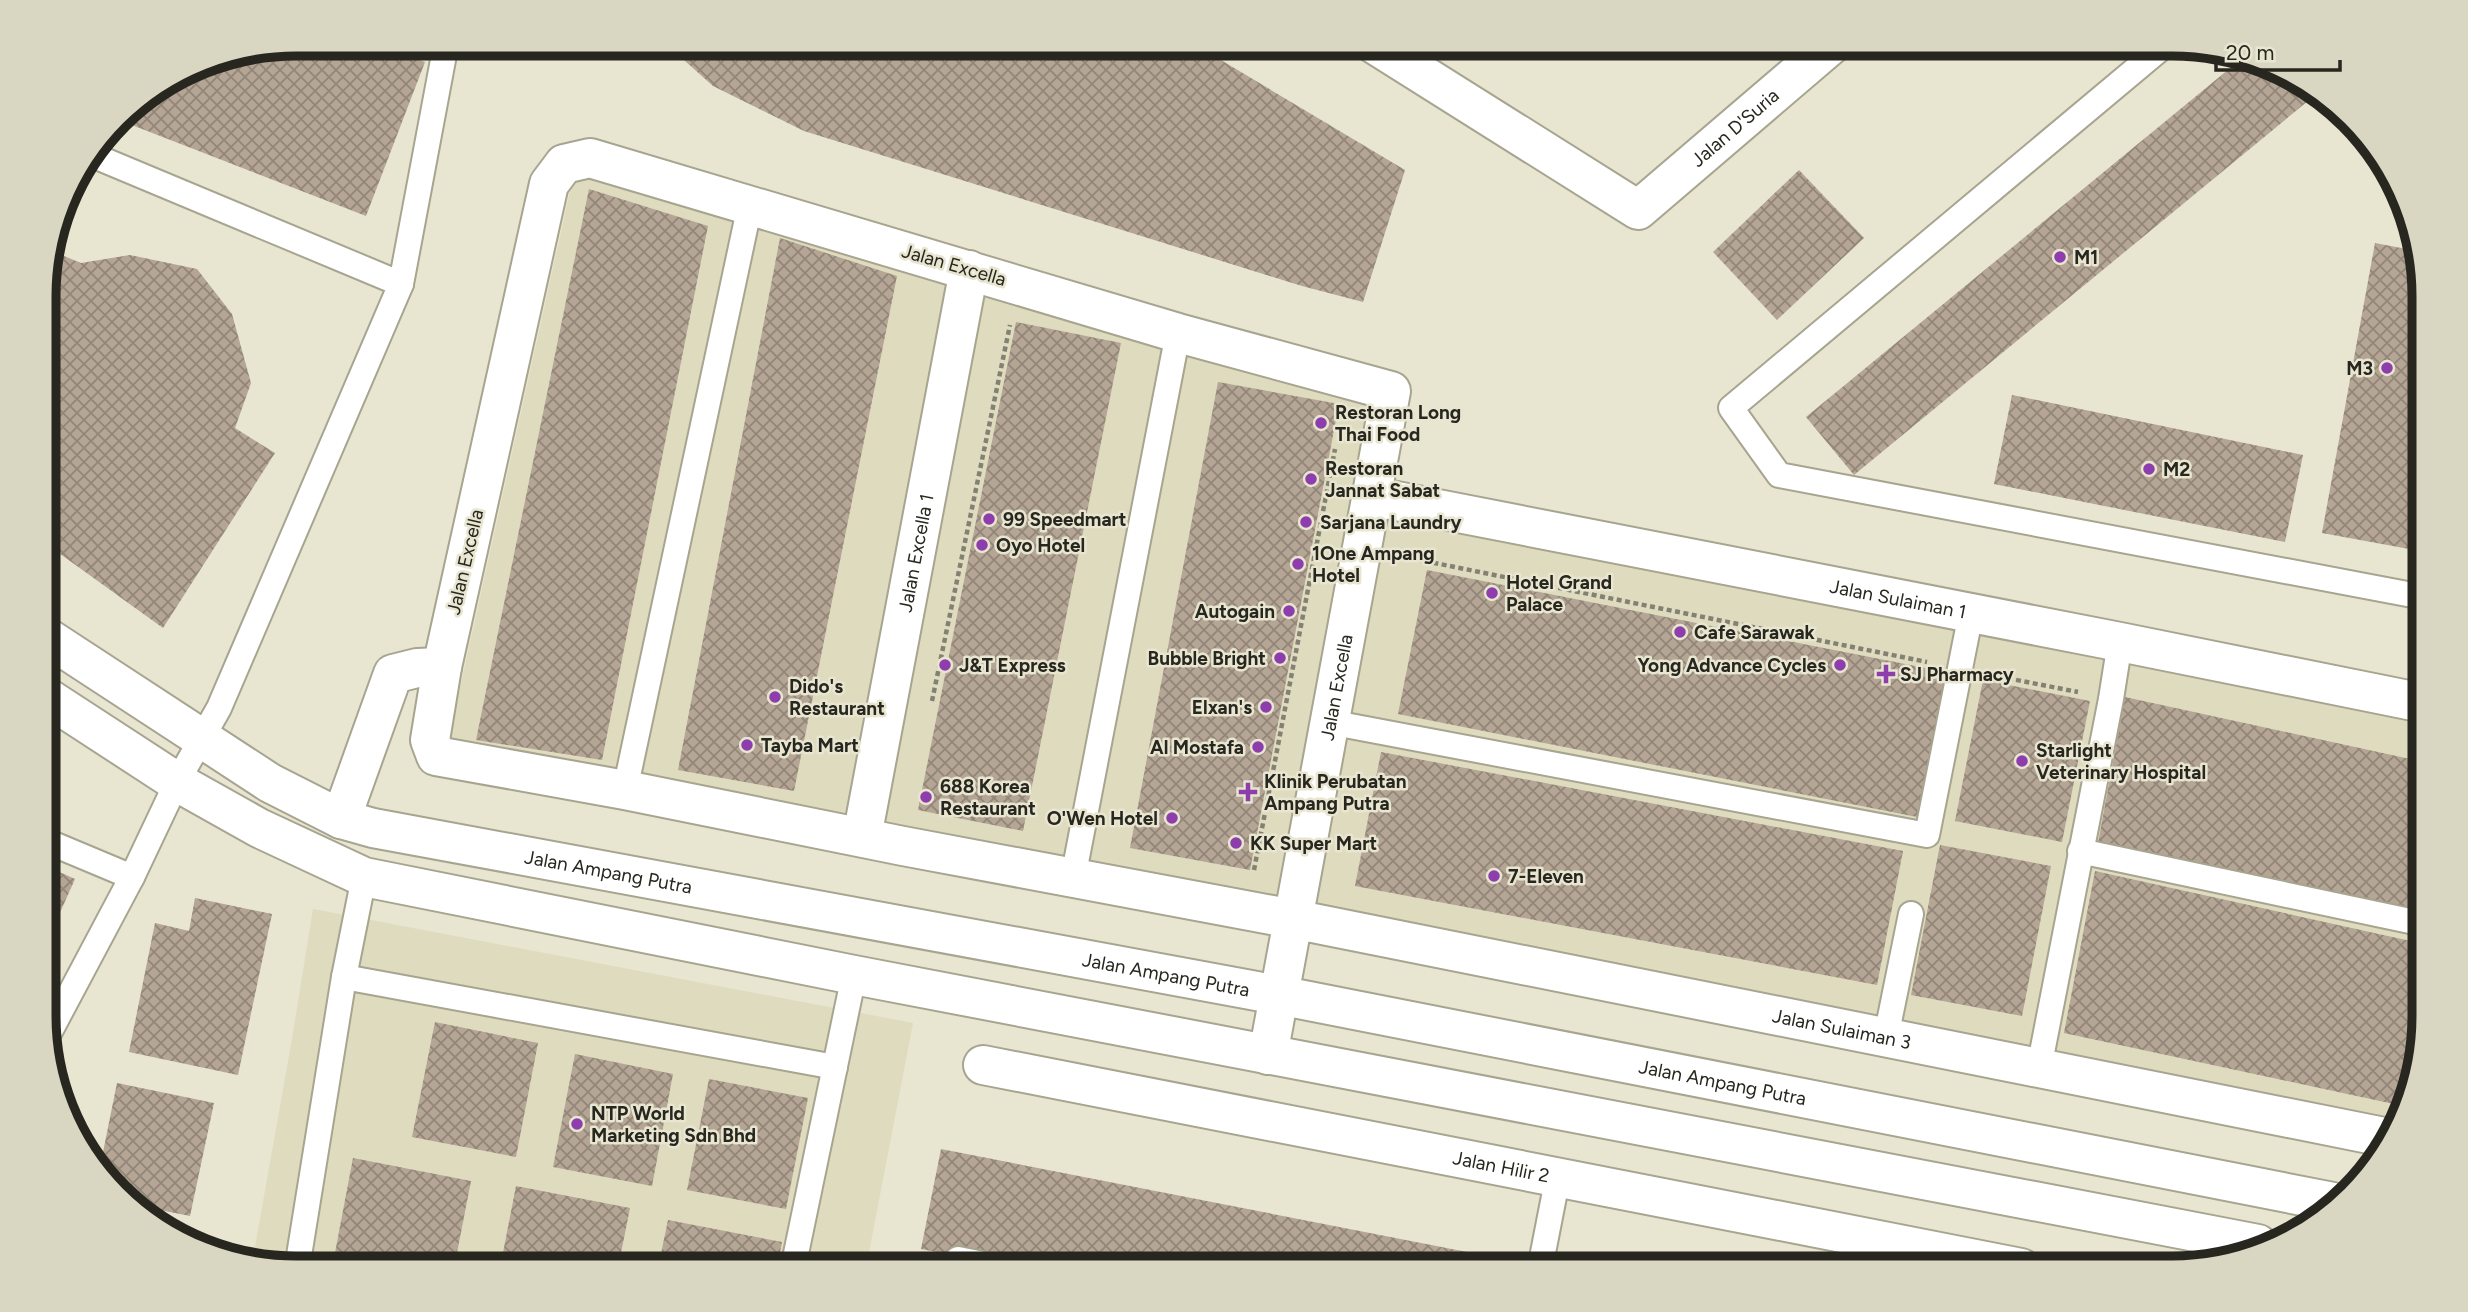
<svg xmlns="http://www.w3.org/2000/svg" width="2468" height="1312" viewBox="0 0 2468 1312" font-family="Figtree,sans-serif">
	<style>
		.built { fill: #dfdbbe }
		.building { fill: url(#building-cross-hatch) }
		.lines { fill: none; stroke-linecap: round; stroke-linejoin: round }
		.service-casing { stroke: #a7a490; stroke-width: 28 }
		.minor-casing { stroke: #a7a490; stroke-width: 42 }
		.tertiary-casing { stroke: #a7a490; stroke-width: 42 }
		.path { stroke: #838173; stroke-width: 4.5; stroke-dasharray: 5 3.5; stroke-linecap: butt }
		.service { stroke: #fff; stroke-width: 24 }
		.minor { stroke: #fff; stroke-width: 38 }
		.tertiary { stroke: #fff; stroke-width: 38 }
		.poi-dot { fill: #8d3dac; stroke: #e8e5d0; stroke-width: 2.5 }
		.labels { text-anchor: middle; dominant-baseline: central; stroke-width: 5; stroke-linejoin: round; paint-order: stroke }
		.street-label { font-size: 19px; fill: #28271f; stroke: #e8e5d0 }
		.poi-label { font-size: 19px; font-weight: bold; fill: #28271f; stroke: #e8e5d0; text-anchor: start }
		.rim { fill: none; stroke: #28271f; stroke-width: 9 }
	</style>
	<defs>
		<pattern id="building-cross-hatch" width="8" height="8" patternUnits="userSpaceOnUse" patternTransform="scale(1.75)"><rect width="8" height="8" fill="#b4a595"/><path d="M0 0l8 8M0 8l8-8" fill="none" stroke="#928679"/></pattern>
	</defs>
	<rect width="100%" height="100%" fill="#e8e5d0"/>
	<g class="built">
		<path d="M587,174L1372,403L1283,899L448,742L573,178Z"/>
		<path d="M1382,514L2423,720L2424,1016L2400,1121L1309,902Z"/>
		<path d="M313,909L913,1023L866,1268H296L253,1258L292,1039Z"/>
	</g>
	<g class="building">
		<path d="M296,44H379L425,62L366,216L119,120L129,107L200,63Z"/>
		<path d="M666,44H1194L1405,170L1363,302L1302,286L804,131L713,86Z"/>
		<path d="M2240,60L2284,70L2314,96L1854,475L1806,417Z"/>
		<path d="M1799,170L1864,238L1777,320L1713,252Z"/>
		<path d="M589,189L708,226L602,760L476,740Z"/>
		<path d="M780,238L897,276L794,791L678,770Z"/>
		<path d="M2375,243L2417,251L2422,263L2423,473L2409,549L2322,533Z"/>
		<path d="M52,251L81,263L130,255L197,269L232,314L251,383L235,428L275,453L163,628L45,543L44,279Z"/>
		<path d="M1016,322L1121,343L1023,831L918,810Z"/>
		<path d="M1218,382L1339,404L1250,870L1130,848Z"/>
		<path d="M2012,395L2303,455L2285,542L1994,484Z"/>
		<path d="M1427,570L1946,672L1917,817L1398,714Z"/>
		<path d="M1983,680L2090,701L2062,842L1955,821Z"/>
		<path d="M2125,697L2424,762V911L2098,843Z"/>
		<path d="M1381,752L1903,851L1877,985L1355,886Z"/>
		<path d="M1940,845L2051,866L2022,1016L1911,995Z"/>
		<path d="M46,866L75,879L50,935L46,933Z"/>
		<path d="M2095,871L2424,944V1016L2403,1106L2064,1033Z"/>
		<path d="M195,898L272,914L238,1075L129,1052L155,923L189,931Z"/>
		<path d="M435,1022L538,1043L516,1157L412,1137Z"/>
		<path d="M575,1054L673,1074L652,1186L553,1167Z"/>
		<path d="M709,1079L808,1098L786,1209L687,1190Z"/>
		<path d="M117,1083L214,1103L190,1216L140,1206L99,1172Z"/>
		<path d="M941,1149L1508,1260L1507,1268H1019L921,1249Z"/>
		<path d="M353,1158L471,1181L454,1268H386L334,1258Z"/>
		<path d="M516,1186L630,1208L618,1268H500Z"/>
		<path d="M668,1220L782,1242L777,1268H658Z"/>
	</g>
	<g class="lines">
		<defs>
			<g id="service">
				<path d="M2166,44L1731,408L1779,475L2423,597"/>
				<path d="M92,155L401,284"/>
				<path d="M1329,722L1927,835L1971,613"/>
				<path d="M625,790L750,205"/>
				<path d="M46,841L132,877"/>
				<path d="M2080,851L2424,924"/>
				<path d="M1073,878L1178,333"/>
				<path d="M344,977L835,1067"/>
				<path d="M1886,1037L1911,914"/>
				<path d="M46,1039L132,877L177,782L219,708L401,284L446,44"/>
				<path d="M2039,1068L2111,699L2120,642"/>
				<path d="M958,1259L1003,1268"/>
				<path d="M297,1268L344,977L364,877"/>
				<path d="M793,1268L854,975"/>
				<path d="M1540,1268L1558,1176"/>
			</g>
			<g id="minor">
				<path id="s1" d="M1374,44L1638,210L1832,44"/>
				<path id="s2" d="M1371,496L2120,642L2423,703"/>
				<path d="M341,819L393,674L417,668L442,667"/>
				<path id="s3" d="M862,837L969,270"/>
				<path id="s4" d="M1268,1055L1391,391L1178,333L590,158L564,164L549,184L442,667L430,740L436,756L625,790L903,846L1293,919L2389,1138"/>
				<path id="s5" d="M983,1065L2021,1268"/>
			</g>
			<g id="tertiary">
				<path id="s6" d="M45,636L270,783L341,819L373,828L1278,995L2333,1202"/>
				<path d="M45,696L177,782L259,828L364,877L854,975L2258,1244"/>
			</g>
		</defs>
		<use href="#service" class="service-casing"/>
		<use href="#minor" class="minor-casing"/>
		<use href="#tertiary" class="tertiary-casing"/>
		<g class="path">
			<path d="M1400,556L1927,662"/>
			<path d="M1991,675L2078,692"/>
			<path d="M932,701L1010,325"/>
			<path d="M1254,870L1335,449"/>
		</g>
		<use href="#service" class="service"/>
		<use href="#minor" class="minor"/>
		<use href="#tertiary" class="tertiary"/>
	</g>
	<g class="poi-dot">
		<circle cx="2060" cy="257" r="7"/>
		<circle cx="2387" cy="368" r="7"/>
		<circle cx="1321" cy="423" r="7"/>
		<circle cx="2149" cy="469" r="7"/>
		<circle cx="1311" cy="479" r="7"/>
		<circle cx="989" cy="519" r="7"/>
		<circle cx="1306" cy="522" r="7"/>
		<circle cx="982" cy="545" r="7"/>
		<circle cx="1298" cy="564" r="7"/>
		<circle cx="1492" cy="593" r="7"/>
		<circle cx="1289" cy="611" r="7"/>
		<circle cx="1680" cy="632" r="7"/>
		<circle cx="1280" cy="658" r="7"/>
		<circle cx="945" cy="665" r="7"/>
		<circle cx="1840" cy="665" r="7"/>
		<path d="M1882.5 663.5h7v7h7v7h-7v7h-7v-7h-7v-7h7z"/>
		<circle cx="775" cy="697" r="7"/>
		<circle cx="1266" cy="707" r="7"/>
		<circle cx="747" cy="745" r="7"/>
		<circle cx="1258" cy="747" r="7"/>
		<circle cx="2022" cy="761" r="7"/>
		<path d="M1244.5 781.5h7v7h7v7h-7v7h-7v-7h-7v-7h7z"/>
		<circle cx="926" cy="797" r="7"/>
		<circle cx="1172" cy="818" r="7"/>
		<circle cx="1236" cy="843" r="7"/>
		<circle cx="1494" cy="876" r="7"/>
		<circle cx="577" cy="1124" r="7"/>
	</g>
	<g class="labels">
		<g class="street-label">
			<text stroke="none"><textPath href="#s1" startOffset="439">Jalan D'Suria</textPath></text>
			<text transform="translate(954 265) rotate(16)">Jalan Excella</text>
			<text stroke="none"><textPath href="#s3" startOffset="289">Jalan Excella 1</textPath></text>
			<text transform="translate(465 562) rotate(-77)">Jalan Excella</text>
			<text stroke="none"><textPath href="#s2" startOffset="537">Jalan Sulaiman 1</textPath></text>
			<text stroke="none"><textPath href="#s4" startOffset="374">Jalan Excella</textPath></text>
			<text stroke="none"><textPath href="#s6" startOffset="621">Jalan Ampang Putra</textPath></text>
			<text stroke="none"><textPath href="#s6" startOffset="1188">Jalan Ampang Putra</textPath></text>
			<text stroke="none"><textPath href="#s4" startOffset="3579">Jalan Sulaiman 3</textPath></text>
			<text stroke="none"><textPath href="#s6" startOffset="1755">Jalan Ampang Putra</textPath></text>
			<text stroke="none"><textPath href="#s5" startOffset="528">Jalan Hilir 2</textPath></text>
		</g>
		<g class="poi-label">
			<text x="2074" y="257">M1</text>
			<text x="2373" y="368" text-anchor="end">M3</text>
			<text x="1335" y="412">Restoran Long<tspan x="1335" dy="22">Thai Food</tspan></text>
			<text x="1325" y="468">Restoran<tspan x="1325" dy="22">Jannat Sabat</tspan></text>
			<text x="2163" y="469">M2</text>
			<text x="1003" y="519">99 Speedmart</text>
			<text x="1320" y="522">Sarjana Laundry</text>
			<text x="996" y="545">Oyo Hotel</text>
			<text x="1312" y="553">1One Ampang<tspan x="1312" dy="22">Hotel</tspan></text>
			<text x="1506" y="582">Hotel Grand<tspan x="1506" dy="22">Palace</tspan></text>
			<text x="1275" y="611" text-anchor="end">Autogain</text>
			<text x="1694" y="632">Cafe Sarawak</text>
			<text x="1266" y="658" text-anchor="end">Bubble Bright</text>
			<text x="959" y="665">J&amp;T Express</text>
			<text x="1826" y="665" text-anchor="end">Yong Advance Cycles</text>
			<text x="1900" y="674">SJ Pharmacy</text>
			<text x="789" y="686">Dido's<tspan x="789" dy="22">Restaurant</tspan></text>
			<text x="1252" y="707" text-anchor="end">Elxan's</text>
			<text x="761" y="745">Tayba Mart</text>
			<text x="1244" y="747" text-anchor="end">Al Mostafa</text>
			<text x="2036" y="750">Starlight<tspan x="2036" dy="22">Veterinary Hospital</tspan></text>
			<text x="1264" y="781">Klinik Perubatan<tspan x="1264" dy="22">Ampang Putra</tspan></text>
			<text x="940" y="786">688 Korea<tspan x="940" dy="22">Restaurant</tspan></text>
			<text x="1158" y="818" text-anchor="end">O'Wen Hotel</text>
			<text x="1250" y="843">KK Super Mart</text>
			<text x="1508" y="876">7-Eleven</text>
			<text x="591" y="1113">NTP World<tspan x="591" dy="22">Marketing Sdn Bhd</tspan></text>
		</g>
	</g>
	<path d="M0 0H2468V1312H0ZM296 56H2172A240 240 0 0 1 2412 296V1016A240 240 0 0 1 2172 1256H296A240 240 0 0 1 56 1016V296A240 240 0 0 1 296 56Z" fill="#d9d6c2" fill-rule="evenodd"/>
	<path class="rim" d="M296 56H2172A240 240 0 0 1 2412 296V1016A240 240 0 0 1 2172 1256H296A240 240 0 0 1 56 1016V296A240 240 0 0 1 296 56Z"/>
	<path d="M2216 60v10h124v-10" fill="none" stroke="#28271f" stroke-width="3.5"/>
	<text x="2226" y="60" font-size="21" fill="#28271f" stroke="#e8e5d0" stroke-width="5" paint-order="stroke">20 m</text>
</svg>
